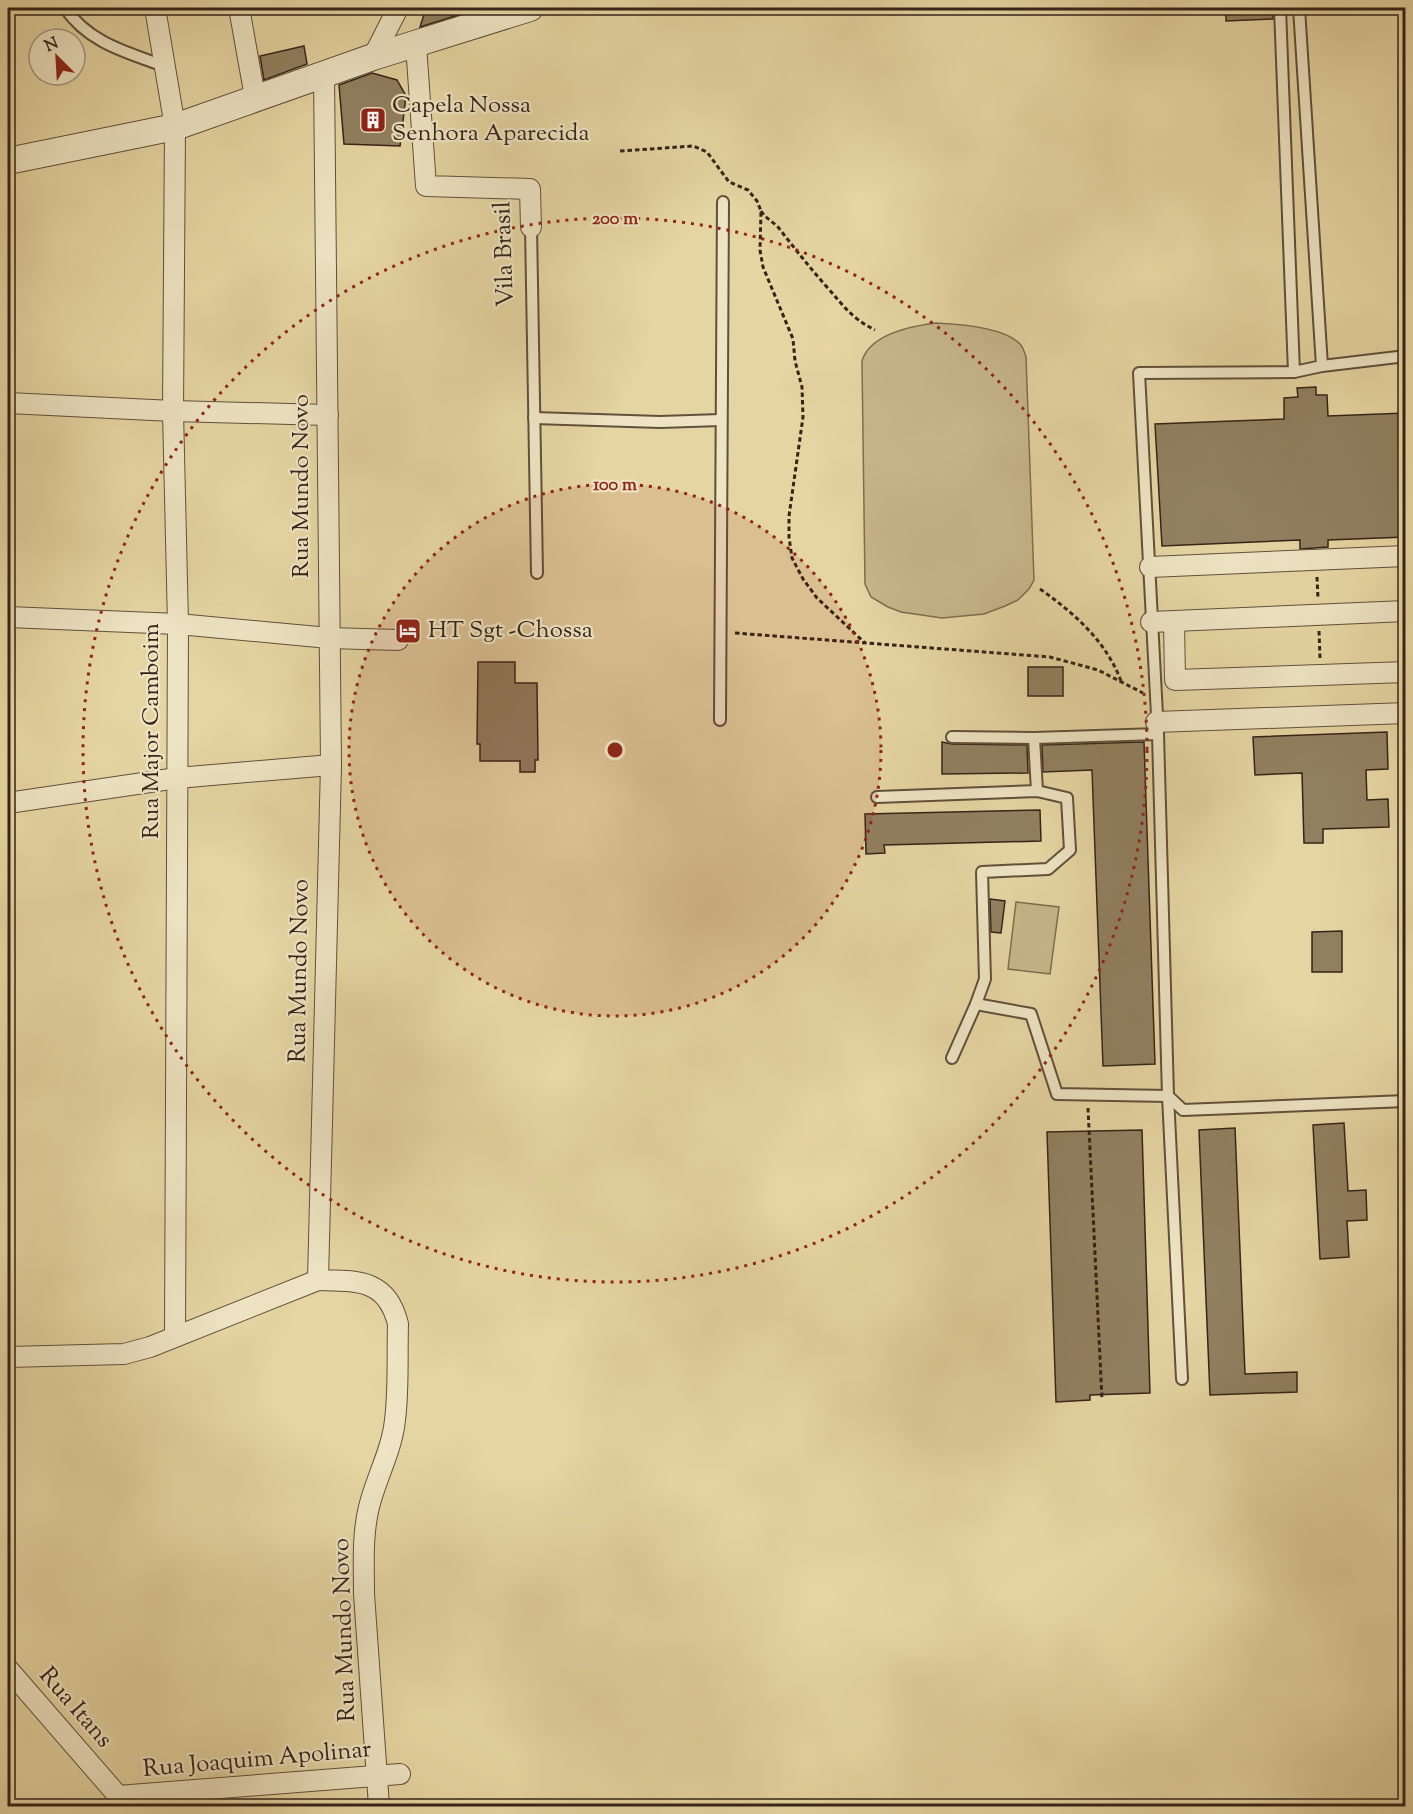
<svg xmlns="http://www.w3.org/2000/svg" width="1413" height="1814" viewBox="0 0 1413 1814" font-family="'Sorts Mill Goudy',serif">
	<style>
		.green { fill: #c7b78b; stroke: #7e6d52; stroke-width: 1.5 }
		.building { fill: #918060; stroke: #352319; stroke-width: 1.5 }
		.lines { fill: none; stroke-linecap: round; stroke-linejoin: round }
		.service-casing { stroke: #61503b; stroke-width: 14 }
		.minor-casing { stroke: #61503b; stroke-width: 22 }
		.tertiary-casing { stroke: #61503b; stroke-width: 28 }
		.path { stroke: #352319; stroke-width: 3; stroke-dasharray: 4.5 3; stroke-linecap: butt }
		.service { stroke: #eee4c3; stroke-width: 10 }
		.minor { stroke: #eee4c3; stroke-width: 20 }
		.tertiary { stroke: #eee4c3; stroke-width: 26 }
		.ring { fill: none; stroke: #8f2418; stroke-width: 3; stroke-dasharray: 3 6 }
		.labels { text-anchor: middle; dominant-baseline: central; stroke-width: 4.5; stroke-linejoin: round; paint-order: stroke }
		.poi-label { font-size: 24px; fill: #352319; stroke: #eee4c3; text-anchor: start }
		.street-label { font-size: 24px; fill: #352319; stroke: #eee4c3 }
		.centre { fill: #8f2418; stroke: #eee4c3; stroke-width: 3 }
		.ring-label { font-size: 18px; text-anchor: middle; font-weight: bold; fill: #8f2418; stroke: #eee4c3; stroke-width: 4.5; stroke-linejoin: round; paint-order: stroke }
	</style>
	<rect width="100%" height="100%" fill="#e5d5a2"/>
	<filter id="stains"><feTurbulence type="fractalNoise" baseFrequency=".00333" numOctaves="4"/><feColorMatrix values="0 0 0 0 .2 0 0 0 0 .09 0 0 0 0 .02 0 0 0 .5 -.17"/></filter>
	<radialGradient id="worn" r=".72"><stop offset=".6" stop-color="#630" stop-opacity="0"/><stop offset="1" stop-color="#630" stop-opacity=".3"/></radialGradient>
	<g class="green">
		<path d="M936,323C958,324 1004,327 1020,344C1023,347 1025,354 1026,357L1034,580L1029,589L1018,600L1005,606L984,614L942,618L901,612L888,607L871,597L865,584L862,361C870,334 912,326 936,323Z"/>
		<path d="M1016,902L1059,907L1050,974L1008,969Z"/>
	</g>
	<g class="building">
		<path d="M426,8H481L420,27Z"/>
		<path d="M1226,8H1273V19L1226,21Z"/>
		<path d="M304,46L307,64L264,80L260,56Z"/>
		<path d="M372,73L397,80L406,96L400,146L344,144L339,85Z"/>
		<path d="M1316,387V395H1327L1328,416L1406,413V537L1328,540V547L1300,549V540L1162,546L1155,424L1284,419V398L1298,397L1297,388Z"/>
		<path d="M478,662H515V683H537L538,760H535V772H520V761H480V744H477Z"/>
		<rect x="1028" y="667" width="35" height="29"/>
		<path d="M1387,732L1388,769L1366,770L1367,800L1388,799L1389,827L1323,829V843H1304L1302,773L1255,775L1253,737Z"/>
		<path d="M942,742L952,744L1027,745L1028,773L942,774Z"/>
		<path d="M1144,742L1155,1064L1103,1066L1092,770L1043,772L1042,745Z"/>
		<path d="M1040,810L1041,841L884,845L885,853L866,854L865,814Z"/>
		<path d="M990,899L1005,901L1001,933L991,932Z"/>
		<path d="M1342,931V972H1312V932Z"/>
		<path d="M1344,1123L1348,1191L1366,1190L1367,1220L1347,1221L1349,1257L1320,1259L1313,1125Z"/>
		<path d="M1235,1128L1245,1374L1297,1372V1392L1210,1395L1199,1130Z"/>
		<path d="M1142,1130L1150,1393L1090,1395V1400L1056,1402L1047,1132Z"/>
	</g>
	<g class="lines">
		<defs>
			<g id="service">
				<path d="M65,8C89,43 126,52 164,66"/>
				<path d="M1280,8L1294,372"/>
				<path d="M1299,8L1322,366"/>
				<path d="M531,227L537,573"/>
				<path d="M1406,356L1322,366L1294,372L1139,373L1158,734L1168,1096L1183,1110L1406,1101"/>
				<path d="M534,418L660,422L721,420"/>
				<path d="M720,720L723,202"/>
				<path d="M952,737L1034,738L1158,734"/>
				<path d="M1034,738L1037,791"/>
				<path d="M877,797L1037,791L1067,798L1070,850L1048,869L982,872L985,979L976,1004L1031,1014L1057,1094L1168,1096L1182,1379"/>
				<path d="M952,1058L976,1004"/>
			</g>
			<g id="minor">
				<path d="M155,8L175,127L173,411L178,624L175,1336"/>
				<path d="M239,8L255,97"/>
				<path d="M416,45L426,186L530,189L531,227"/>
				<path d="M373,57L398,8"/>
				<path d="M324,74L331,765L318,1280C356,1281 387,1278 398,1324C397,1355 399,1388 395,1420C392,1450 376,1478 369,1507C362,1535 364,1566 364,1594L379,1806"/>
				<path d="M8,403L173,411L328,415"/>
				<path d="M1150,567L1406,556"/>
				<path d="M8,617L178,624L329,638L398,640"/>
				<path d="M1174,621L1175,680L1406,672"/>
				<path d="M1151,622L1406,611"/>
				<path d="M1156,722L1406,713"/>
				<path d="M8,803L177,778L331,765"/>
				<path d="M8,1357L124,1354L150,1347L318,1280"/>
				<path d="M8,1669L126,1805"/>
				<path d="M118,1796L400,1774"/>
			</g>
			<path id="tertiary" d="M8,161L175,127L373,57L530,8"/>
		</defs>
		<use href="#service" class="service-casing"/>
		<use href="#minor" class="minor-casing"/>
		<use href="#tertiary" class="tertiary-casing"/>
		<g class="path">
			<path d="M620,151L693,146L707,152L729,182L748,190L757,201L761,211L760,250L763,267L793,339L795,361L802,387L803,417L789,516V537L792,558L803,579L817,598L865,643"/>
			<path d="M761,211C767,220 776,223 781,231C796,250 810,268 826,286C843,305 851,318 875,330"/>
			<path d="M1317,577L1318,598"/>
			<path d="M1040,589C1074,613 1106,641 1121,681"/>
			<path d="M1319,631L1320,658"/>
			<path d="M735,633L1050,657L1098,670L1143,693"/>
			<path d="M1088,1108L1102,1400"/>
		</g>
		<use href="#service" class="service"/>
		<use href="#minor" class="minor"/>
		<use href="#tertiary" class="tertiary"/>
	</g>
	<circle cx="615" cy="750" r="266" fill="#8f2418" fill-opacity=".12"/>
	<g class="ring">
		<circle cx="615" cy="750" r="266"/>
		<circle cx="615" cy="750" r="532"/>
	</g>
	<defs>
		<symbol id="building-square" viewBox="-11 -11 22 22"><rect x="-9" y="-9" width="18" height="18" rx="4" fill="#8f2418" stroke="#eee4c3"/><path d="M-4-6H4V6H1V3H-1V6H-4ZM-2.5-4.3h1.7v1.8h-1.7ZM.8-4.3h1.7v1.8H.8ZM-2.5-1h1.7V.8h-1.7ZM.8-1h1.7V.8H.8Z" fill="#fff"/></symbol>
		<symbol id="hotel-square" viewBox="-11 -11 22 22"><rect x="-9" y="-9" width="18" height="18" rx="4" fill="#8f2418" stroke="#eee4c3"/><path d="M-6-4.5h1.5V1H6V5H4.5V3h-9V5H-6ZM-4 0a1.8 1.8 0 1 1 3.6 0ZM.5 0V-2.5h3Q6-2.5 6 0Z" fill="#fff"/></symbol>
	</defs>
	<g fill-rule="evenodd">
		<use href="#building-square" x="358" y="105" width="30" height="30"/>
		<use href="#hotel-square" x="393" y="616" width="30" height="30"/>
	</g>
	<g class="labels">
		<g class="poi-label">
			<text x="392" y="106">Capela Nossa<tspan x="392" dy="28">Senhora Aparecida</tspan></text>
			<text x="428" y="631">HT Sgt -Chossa</text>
		</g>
		<g class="street-label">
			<text transform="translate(505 254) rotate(-92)">Vila Brasil</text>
			<text transform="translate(302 486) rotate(-90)">Rua Mundo Novo</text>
			<text transform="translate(152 731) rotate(-90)">Rua Major Camboim</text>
			<text transform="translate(300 971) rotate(-89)">Rua Mundo Novo</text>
			<text transform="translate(345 1630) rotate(-92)">Rua Mundo Novo</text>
			<text transform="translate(75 1708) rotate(49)">Rua Itans</text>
			<text transform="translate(257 1760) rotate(-5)">Rua Joaquim Apolinar</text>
		</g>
	</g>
	<circle cx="615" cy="750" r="9" class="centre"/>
	<g class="ring-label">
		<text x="615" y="224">200 m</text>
		<text x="615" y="490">100 m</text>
	</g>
	<rect width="1413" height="1814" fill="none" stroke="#e5d5a2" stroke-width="30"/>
	<rect x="9" y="9" width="1395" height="1796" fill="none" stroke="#352319" stroke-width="3"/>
	<rect x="15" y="15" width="1383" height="1784" fill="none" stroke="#352319" stroke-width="1.5"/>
	<g transform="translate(57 57) rotate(336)"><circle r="28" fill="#eee4c3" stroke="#a4977f" stroke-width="1.5"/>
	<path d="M0-4.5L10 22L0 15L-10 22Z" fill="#8f2418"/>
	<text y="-9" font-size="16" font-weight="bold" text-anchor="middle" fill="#352319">N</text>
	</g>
	<rect width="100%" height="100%" filter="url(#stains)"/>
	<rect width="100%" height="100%" fill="url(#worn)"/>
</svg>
